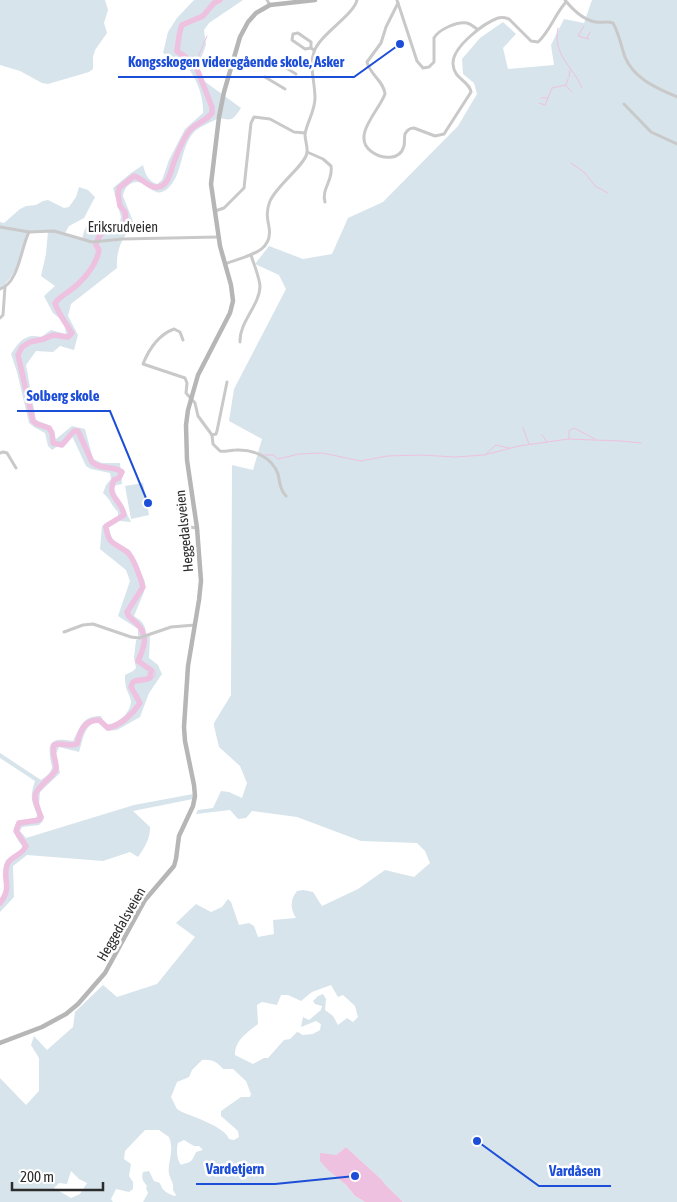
<svg xmlns="http://www.w3.org/2000/svg" width="677" height="1202" viewBox="0 0 677 1202" font-family="'Asap Condensed',sans-serif">
	<style>
		.green { fill: #d7e4eb; fill-rule: evenodd }
		.water { fill: #eec1e1 }
		.lines { fill: none; stroke-linecap: round; stroke-linejoin: round }
		.stream { stroke: #eec1e1; stroke-width: 1 }
		.river { stroke: #eec1e1; stroke-width: 5.5 }
		.street { stroke: #c9c9c9; stroke-width: 3 }
		.secondary { stroke: #b6b6b6; stroke-width: 4.5 }
		.labels { text-anchor: middle; dominant-baseline: central; stroke-width: 5; stroke-linejoin: round; paint-order: stroke }
		.street-label { font-size: 14px; fill: #2c2c2c; stroke: #fff }
		.leader { fill: none; stroke: #1d4ed8; stroke-width: 2 }
		.callout-dot { fill: #1d4ed8; stroke: #fff; stroke-width: 2 }
		.callout-label { font-size: 15px; text-anchor: middle; font-weight: bold; fill: #1d4ed8; stroke: #fff; stroke-width: 5; stroke-linejoin: round; paint-order: stroke }
	</style>
	<rect width="100%" height="100%" fill="#fff"/>
	<g class="green">
		<path d="M0,0H105L108,10L104,23L107,33L95,50L93,57V69L89,72L48,84L42,83L20,71L0,65Z"/>
		<path d="M194,0H243L209,23L204,30L206,45L198,66L204,81L241,108C233,120 233,121 219,118C211,122 201,126 195,131C179,147 184,176 166,190C156,197 150,187 142,183C132,179 124,187 123,196L134,224L133,228C121,236 116,253 117,268L71,304L68,316L78,335L74,350L60,346L53,352L36,351L26,365L36,420L51,426L56,439L72,426L85,429L93,459L102,463H120L122,484L113,486L111,493L124,508L131,522L119,521L108,528L114,543L130,550L145,582L144,592L134,616C143,622 146,625 146,636L138,639V629L118,616L130,581L126,570L100,549L102,526L118,517V512C111,505 111,500 103,493L106,485L111,479L110,473L91,469L86,466L72,436L52,450L48,446L45,433L34,427L29,423L17,372L11,354C19,342 25,333 41,337L51,330L66,334L64,322L53,313L44,296L55,286L41,276L46,254L48,231L29,232C22,252 17,275 0,289V222L4,223L20,209L26,206L36,205L43,201L48,200L64,208L69,207L76,197L79,187L88,190L95,197L84,218L69,226L65,233L82,239C83,236 84,230 86,227C91,219 108,231 120,222L121,217L113,188L131,173L143,165C145,174 148,181 157,184L162,180L169,160L185,129L203,113C204,97 196,75 184,64C178,59 171,56 163,53L168,32L177,18Z"/>
		<path d="M592,0H677V1202H403C396,1194 387,1188 382,1180L346,1147L336,1155L329,1171L346,1185L355,1196L365,1202H143L148,1193L146,1188L147,1186C143,1181 141,1179 143,1172L149,1171L154,1181L160,1183C162,1191 168,1194 175,1196L176,1195L173,1190C174,1183 171,1181 169,1174C167,1161 175,1153 169,1137L159,1130H145L125,1151L124,1159L131,1164L129,1176L133,1182V1189L129,1192L116,1189L111,1199L113,1202H0V1078L26,1105L39,1091V1058L31,1045L34,1036L47,1050L73,1027L75,1012L103,985L117,997L157,984L195,937L176,923L196,904L211,912L222,907L228,899L231,902L239,925L249,923L254,926L258,937L274,934L273,920L296,918C290,908 290,900 297,891L303,890L313,892L322,906L358,889L385,870L414,877L430,863L425,851L417,843L361,841L297,817L252,811L246,818L238,819L230,810L196,814L198,810L213,808L221,791L229,792L242,798L247,783L240,766L219,747L214,726V723L231,695L232,465L253,470L262,439L229,421L234,389L286,289L279,275L255,264L269,246L303,259L332,254L348,218L383,202L458,126L477,94L474,83L463,74L462,59L480,38L503,22L516,34L503,48L508,69L554,65L551,45L564,19L584,23ZM331,985L338,997L343,995L355,1006L358,1017L353,1022L347,1018L338,1025L333,1016L325,1010L326,999L323,994L318,996L313,1001L315,1004L322,1006L321,1010L309,1020L303,1017L301,1027L316,1021L321,1024L320,1030L313,1034L302,1035L300,1033L297,1032L290,1039L284,1040L268,1058H264L253,1064L235,1055C235,1040 247,1033 258,1024L257,1005L262,1002L277,1005L281,995H288L301,1001L312,992ZM202,1060C212,1059 217,1062 223,1069H233L246,1081L251,1094L250,1097H241L221,1111V1116L238,1131L239,1137L234,1140L229,1139C224,1126 193,1117 180,1111L177,1109L171,1097L177,1082L189,1077L192,1070ZM184,1140L194,1146H199L203,1150L196,1152C191,1164 191,1161 181,1165C177,1160 176,1149 178,1143ZM71,1171L79,1179L87,1183L80,1194L71,1198L54,1188L59,1183L67,1184Z"/>
		<path d="M143,483L149,515L131,519L125,486Z"/>
		<path d="M150,636L149,658L158,665L162,674L149,693L140,717L117,730L107,731L98,722C84,724 83,740 79,752L59,747L56,754L60,773L40,792L39,806L44,817L43,821L39,825L22,827L20,831L26,838L134,805L193,794V799L133,811L150,827C150,839 145,847 138,857L130,852L103,861L27,855L13,866L14,897L0,912V899L5,888L4,866L6,860L22,849V846C16,837 11,832 17,821L36,818L37,814C31,800 30,796 35,781L0,758V753L41,780C45,777 50,774 52,768C52,765 50,760 50,756C47,737 59,739 73,741C81,726 82,716 101,716L105,724C116,726 130,714 131,702C131,697 127,692 126,687C125,683 125,679 125,675L133,671L136,668L134,658L136,640Z"/>
	</g>
	<path class="water" d="M346,1147L382,1180C387,1188 396,1194 403,1202H365L355,1196L346,1185L329,1171L320,1161V1153L336,1155Z"/>
	<g class="lines">
		<g class="stream">
			<path d="M584,26L578,36L589,39"/>
			<path d="M558,28C552,55 573,66 582,88"/>
			<path d="M587,38L590,32"/>
			<path d="M195,64L207,36"/>
			<path d="M569,77L570,70"/>
			<path d="M566,86L572,92"/>
			<path d="M541,98H548"/>
			<path d="M539,103L545,105L552,88L566,85L568,79"/>
			<path d="M571,163L585,173L595,186L608,193"/>
			<path d="M523,428L529,444"/>
			<path d="M542,435L547,442"/>
			<path d="M569,439V431L574,428L595,439"/>
			<path d="M263,455H273L278,459L299,454L322,453L361,461L387,456L421,455L455,457L484,455L519,446L568,439L621,441L641,443"/>
			<path d="M485,455L496,445L509,448"/>
			<path d="M148,669L155,671V676L150,678"/>
		</g>
		<path class="river" d="M0,903C13,887 2,880 7,865C10,856 23,855 26,846L16,831L19,823L39,820L41,817C33,795 31,795 48,779C51,776 55,773 56,769C57,761 51,753 54,745C62,742 69,747 77,744C80,731 84,720 99,720L108,728C121,725 133,714 140,703L131,687L133,682C138,679 144,681 150,678L151,670L138,661C144,648 149,635 137,624C133,619 128,618 127,612L143,587C141,579 133,556 127,552C114,542 108,545 106,526L124,515C122,500 106,497 114,480L119,478L122,472C113,465 100,470 92,462L78,431H74L62,445L53,443L52,433L49,428L37,424L33,421L18,355L22,347L30,342L44,339L53,335L68,337L72,333C66,324 57,311 55,303C59,298 62,296 68,292C81,283 96,267 99,250L96,245C100,224 116,234 126,224L125,212L120,206L118,194L119,188L134,176C142,178 150,189 158,187C169,186 171,169 174,162C178,152 183,138 190,130C197,123 206,121 212,113V107L195,64L177,51C178,44 179,31 182,25L203,16L214,3L220,0"/>
		<g class="street">
			<path d="M267,0L270,5"/>
			<path d="M397,0L417,61L423,68L429,67L434,62V38C438,30 457,21 467,23C471,24 474,27 477,29"/>
			<path d="M565,0C573,10 583,20 596,22C602,23 607,21 613,23C619,33 621,46 625,57C634,79 657,88 677,97"/>
			<path d="M398,3L386,27L381,43L367,62C370,75 384,81 385,94C379,111 350,137 372,152C382,159 400,161 404,146C405,142 404,138 405,134C407,130 410,128 414,128L435,136L444,134L471,92C469,80 454,80 453,64C452,47 484,23 498,18C502,17 506,18 509,19L531,41L538,42C550,31 555,14 566,2"/>
			<path d="M311,48L305,49L292,40L293,34L298,33L311,42V48L314,50"/>
			<path d="M275,61L296,74"/>
			<path d="M265,77L285,89"/>
			<path d="M624,104L651,132L677,144"/>
			<path d="M307,152L323,159L331,166C334,179 321,189 325,202"/>
			<path d="M215,211L224,208L244,188L251,123L254,117L270,119L294,132L305,133"/>
			<path d="M0,227L29,232L54,231L92,242L122,239L218,237"/>
			<path d="M225,264C243,256 274,254 269,227C267,217 266,211 270,201C277,185 305,165 307,153C308,147 305,141 305,134C307,122 315,111 315,98C315,83 309,65 314,52C319,35 354,15 357,0"/>
			<path d="M0,289C19,283 21,247 29,232"/>
			<path d="M0,318L3,315L5,287"/>
			<path d="M183,340L180,332L174,329C158,335 149,349 143,364L185,378L187,383L186,393L195,403L198,416L212,435L216,434L217,431L227,382"/>
			<path d="M240,342C239,322 260,305 260,286C259,276 254,265 251,255"/>
			<path d="M212,435L213,444L220,451C225,452 230,450 236,450C253,449 272,457 278,474C280,483 280,490 286,496"/>
			<path d="M0,453L3,452L7,453L16,468"/>
			<path d="M178,509L183,513L189,527L197,528"/>
			<path d="M64,632L83,625L93,624L131,637L139,638L171,627L195,625"/>
		</g>
		<path class="secondary" d="M0,1043L42,1027L66,1014L78,1004L105,973L145,900L174,866L176,859L179,836L193,806L195,796L194,785L185,741L184,727L188,666L199,600L201,581L197,528L187,460L186,425L188,410L198,375L230,313L233,301L231,285L220,246L211,184L219,117L224,92L240,37L248,22L256,13L270,5L315,0"/>
	</g>
	<g class="labels">
		<g class="street-label">
			<text x="123" y="227">Eriksrudveien</text>
			<text transform="translate(184 531) rotate(-96)">Heggedalsveien</text>
			<text transform="translate(121 924) rotate(-60)">Heggedalsveien</text>
		</g>
	</g>
	<path class="leader" d="M400 44L354 77H118M148 503L110 411H17M355 1176L275 1184H196M477 1141L539 1186H611"/>
	<g class="callout-dot">
		<circle cx="400" cy="44" r="5"/>
		<circle cx="148" cy="503" r="5"/>
		<circle cx="355" cy="1176" r="5"/>
		<circle cx="477" cy="1141" r="5"/>
	</g>
	<g class="callout-label">
		<text x="236" y="67">Kongsskogen videregående skole, Asker</text>
		<text x="63" y="401">Solberg skole</text>
		<text x="235" y="1174">Vardetjern</text>
		<text x="575" y="1176">Vardåsen</text>
	</g>
	<path d="M12 1182v8h91v-8" fill="none" stroke="#2c2c2c" stroke-width="2.5"/>
	<text x="20" y="1182" font-size="15" fill="#2c2c2c" stroke="#ffffff" stroke-width="4" paint-order="stroke">200 m</text>
</svg>
